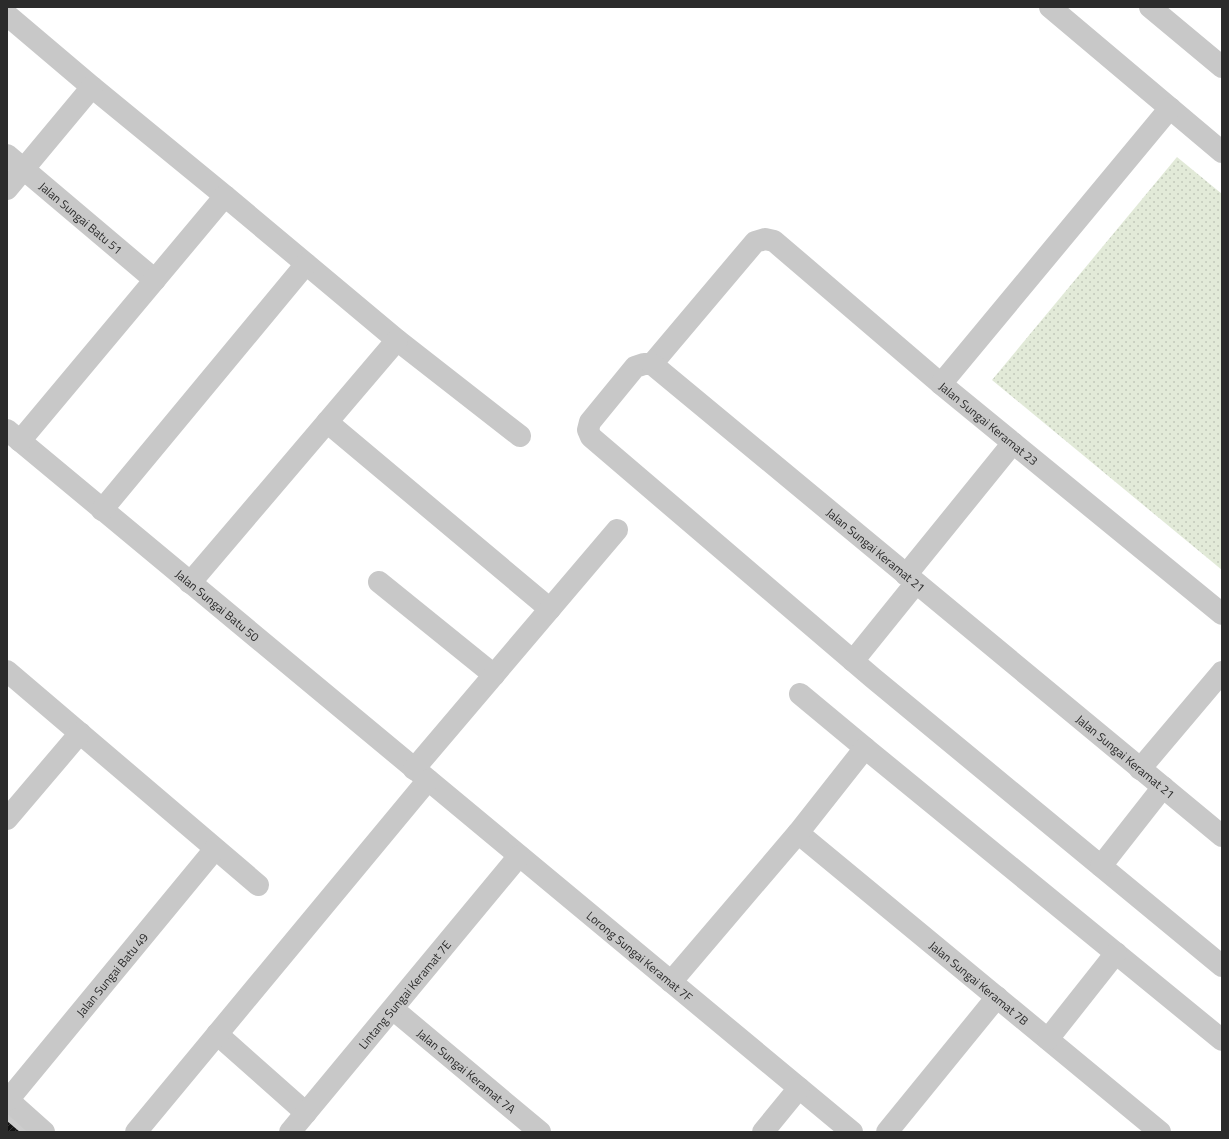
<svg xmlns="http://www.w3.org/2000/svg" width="1229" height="1139" viewBox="0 0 1229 1139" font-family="'Titillium Web',sans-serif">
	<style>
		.park { fill: url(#park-dots) }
		.shadow { fill: #0003 }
		.building { fill: url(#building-hatch) }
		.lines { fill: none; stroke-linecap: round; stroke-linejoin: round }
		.minor { stroke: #c8c8c8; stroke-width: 22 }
		.labels { text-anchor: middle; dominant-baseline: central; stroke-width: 4; stroke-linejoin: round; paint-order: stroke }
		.street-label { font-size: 12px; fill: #2b2b2b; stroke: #fff }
	</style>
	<defs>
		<pattern id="park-dots" width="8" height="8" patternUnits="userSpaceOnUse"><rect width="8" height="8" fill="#e2ead8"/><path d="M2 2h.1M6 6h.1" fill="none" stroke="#c2c9ba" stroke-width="1.8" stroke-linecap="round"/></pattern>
		<pattern id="building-hatch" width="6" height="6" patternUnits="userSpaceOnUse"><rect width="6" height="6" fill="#121212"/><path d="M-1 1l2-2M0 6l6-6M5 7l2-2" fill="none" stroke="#353535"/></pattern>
	</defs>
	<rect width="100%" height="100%" fill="#fff"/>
	<path class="park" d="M1177,157L1222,194V570L992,380Z"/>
	<path class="shadow" d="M7,1102L44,1132H7Z"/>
	<path class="building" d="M7,1121L20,1132H7Z"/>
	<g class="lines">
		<g class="minor">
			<path d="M1050,7L1222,152"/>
			<path d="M1150,7L1222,67"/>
			<path d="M7,15L92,87L225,196"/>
			<path id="s1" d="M7,155L155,280"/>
			<path d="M7,189L92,87"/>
			<path d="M652,364H644L635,367L590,422L588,430L591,437L873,678L1222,966"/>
			<path id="s2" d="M652,364L755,242L765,239L774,241L941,384L1222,614"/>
			<path id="s3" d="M652,364L1222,836"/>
			<path d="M941,384L1170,108"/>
			<path d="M327,422L550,609"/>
			<path id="s4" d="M7,430L852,1132"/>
			<path d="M20,441L225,196L397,340L520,436"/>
			<path d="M102,510L306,264"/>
			<path d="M906,575L1013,443"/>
			<path d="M379,582L494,675"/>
			<path d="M190,583L397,340"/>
			<path d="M853,661L916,583"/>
			<path d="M7,671L258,885"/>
			<path d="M800,694L865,748"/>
			<path d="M414,769L617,530"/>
			<path d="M1140,769L1222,672"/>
			<path d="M7,819L80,733"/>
			<path id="s5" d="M798,833L1160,1132"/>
			<path d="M1101,866L1163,787"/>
			<path d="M671,982L798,833L865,748L1222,1040"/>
			<path id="s6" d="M393,1009L540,1132"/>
			<path d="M217,1034L306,1113"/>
			<path d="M1048,1039L1116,953"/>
			<path d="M7,1099L44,1132"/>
			<path id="s7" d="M8,1100L215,849"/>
			<path d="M136,1132L428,780"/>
			<path id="s8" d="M290,1132L519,856"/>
			<path d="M763,1132L799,1088"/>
			<path d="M887,1132L997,997"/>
		</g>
	</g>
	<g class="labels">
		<g class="street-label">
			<text stroke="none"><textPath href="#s1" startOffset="97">Jalan Sungai Batu 51</textPath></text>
			<text stroke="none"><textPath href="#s2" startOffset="461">Jalan Sungai Keramat 23</textPath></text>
			<text stroke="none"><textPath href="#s3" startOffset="291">Jalan Sungai Keramat 21</textPath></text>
			<text stroke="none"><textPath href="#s4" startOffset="274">Jalan Sungai Batu 50</textPath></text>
			<text stroke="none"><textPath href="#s3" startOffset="615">Jalan Sungai Keramat 21</textPath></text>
			<text stroke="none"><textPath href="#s4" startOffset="823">Lorong Sungai Keramat 7F</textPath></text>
			<text stroke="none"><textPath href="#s7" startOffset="163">Jalan Sungai Batu 49</textPath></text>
			<text stroke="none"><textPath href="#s5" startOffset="235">Jalan Sungai Keramat 7B</textPath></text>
			<text stroke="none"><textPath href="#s8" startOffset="179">Lintang Sungai Keramat 7E</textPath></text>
			<text stroke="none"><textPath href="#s6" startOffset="96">Jalan Sungai Keramat 7A</textPath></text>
		</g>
	</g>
	<rect width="1229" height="1139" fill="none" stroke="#2b2b2b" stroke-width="16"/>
</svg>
